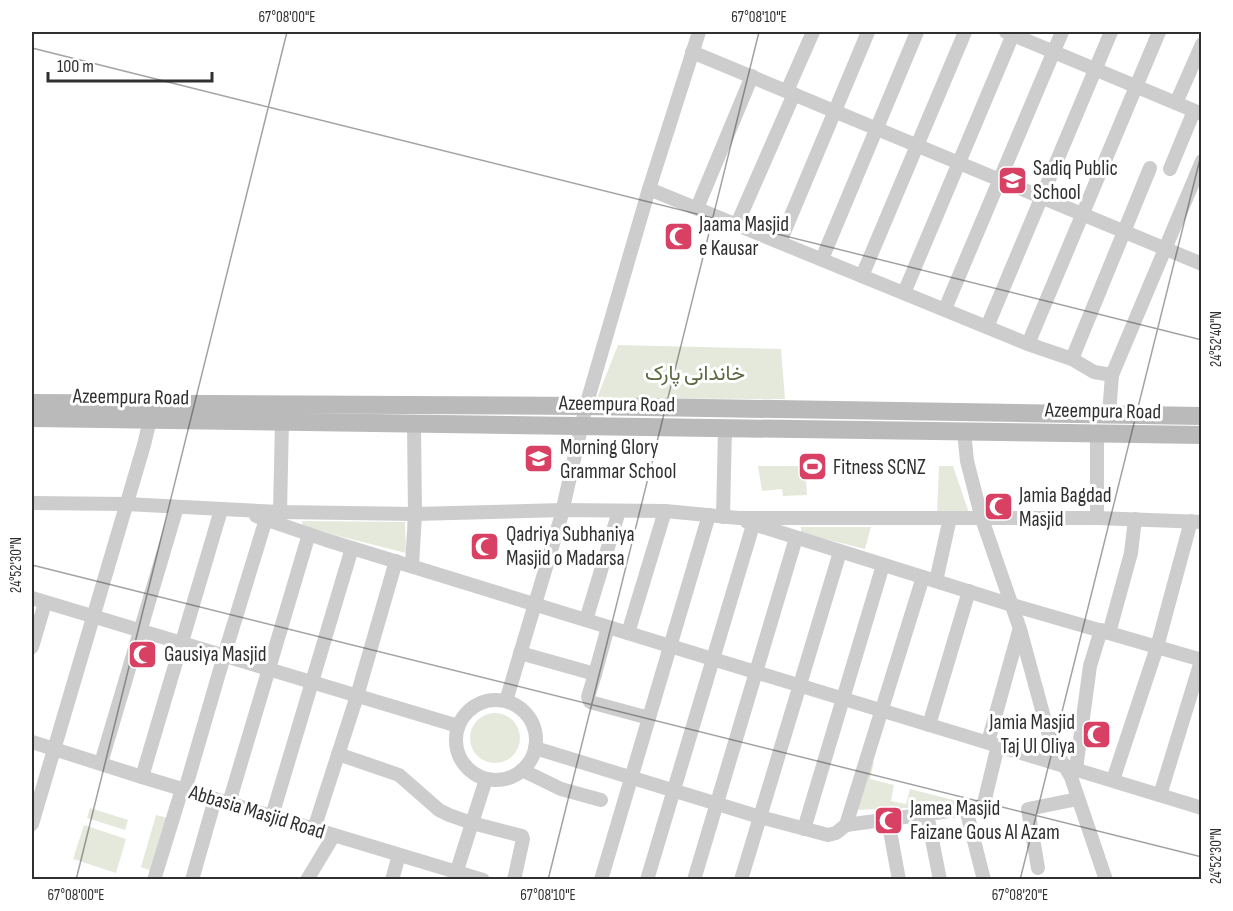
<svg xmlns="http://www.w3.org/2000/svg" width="1233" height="911" viewBox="0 0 1233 911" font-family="'Sofia Sans Condensed',Vazirmatn,sans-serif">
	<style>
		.green { fill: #e5e9dc }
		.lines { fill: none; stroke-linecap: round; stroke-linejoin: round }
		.minor { stroke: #cdcdcd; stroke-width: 14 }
		.secondary { stroke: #bababa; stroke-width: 18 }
		.ticks { fill: none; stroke: #303030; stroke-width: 1.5; stroke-opacity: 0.45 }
		.labels { text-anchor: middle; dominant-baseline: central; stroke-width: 6; stroke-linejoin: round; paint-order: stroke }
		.poi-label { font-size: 21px; fill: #303030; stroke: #fff; text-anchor: start }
		.park-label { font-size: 21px; fill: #5a6940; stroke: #fff }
		.street-label { font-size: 21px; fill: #303030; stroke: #fff }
		.neatline { fill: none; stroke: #303030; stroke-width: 2 }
		.ticks-label { font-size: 15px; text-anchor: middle; fill: #303030 }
	</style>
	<rect width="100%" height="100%" fill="#fff"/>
	<g class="green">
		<path d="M618,345L781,349L785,399L597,398Z"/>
		<path d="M758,466H805L807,495L783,496L782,489L762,491Z"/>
		<path d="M939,466H953L969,513L937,514Z"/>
		<path d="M302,521L405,522L406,553L303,527Z"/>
		<path d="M801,527H871L865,549L801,533Z"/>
		<circle cx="495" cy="738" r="25"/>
		<path d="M868,761L874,762L870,779L894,785L891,801L906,804L910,789L957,801L956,806L854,810Z"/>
		<path d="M90,808L128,820L125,830L87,818Z"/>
		<path d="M156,815L168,818L152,871L141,867Z"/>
		<path d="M84,825L126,839L116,873L73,859Z"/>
	</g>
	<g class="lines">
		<g class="minor">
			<path d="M1006,32L1202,114"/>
			<path d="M692,52L1202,264"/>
			<path d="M787,91L813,32"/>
			<path d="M1176,103L1202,44"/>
			<path d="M1170,169L1194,111"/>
			<path d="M649,189L1028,344L1072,359L1094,372L1112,375"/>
			<path d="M697,208L752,76"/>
			<path d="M737,224L794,94"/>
			<path d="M780,242L868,32"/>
			<path d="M822,259L917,32"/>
			<path d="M862,276L965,32"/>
			<path d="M904,293L1014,32"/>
			<path d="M945,309L1062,32"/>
			<path d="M987,327L1111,32"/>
			<path d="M1028,344L1159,32"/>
			<path d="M1072,359L1150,168"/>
			<path d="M1109,414L1112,375L1202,161"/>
			<path d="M964,431L967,461L982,519L1020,629L1051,743L1071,777L1106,880"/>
			<path d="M32,503L126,504L280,512L415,514L563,510L665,511L739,518H1097L1202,522"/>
			<path d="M280,512L282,421"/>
			<path d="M256,516L326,540L670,646L1202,808"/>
			<path d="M723,517L725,428"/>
			<path d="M1097,518V433"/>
			<path d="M747,522L1012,605L1202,660"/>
			<path d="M412,566L415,514L414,423"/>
			<path d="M936,581L950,518"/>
			<path d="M32,598L458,726"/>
			<path d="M586,620L619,511"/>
			<path d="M628,633L665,511"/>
			<path d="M1109,633L1131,553L1135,519"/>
			<path d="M32,647L45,603"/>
			<path d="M520,653L595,674L608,627"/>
			<path d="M595,674L588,697L590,702L649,718"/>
			<circle cx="496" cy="740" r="40"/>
			<path d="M506,701L561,517L586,406L649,189L699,32"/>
			<path d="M929,725L969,591"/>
			<path d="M32,742L142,777L483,880"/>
			<path d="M988,742L1019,631"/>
			<path d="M535,748L760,817L828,835L836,833L846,825L923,577"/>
			<path d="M338,754L399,775L439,810L449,815L472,823L522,836L523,839L514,880"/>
			<path d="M101,763L177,507"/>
			<path d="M1076,769L1090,666L1101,630"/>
			<path d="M522,770L561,789L601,800"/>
			<path d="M142,777L221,510"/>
			<path d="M1113,780L1157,647L1191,521"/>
			<path d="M185,790L224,656L266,519"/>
			<path d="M1160,795L1202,658"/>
			<path d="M229,803L309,534"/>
			<path d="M966,809L984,880"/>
			<path d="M927,814L940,880"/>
			<path d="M272,816L352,548"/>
			<path d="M888,820L899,880"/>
			<path d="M32,824L144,445L152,411"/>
			<path d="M846,825L979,807L984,803L998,745"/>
			<path d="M314,829L357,696L396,561"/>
			<path d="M804,829L883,565"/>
			<path d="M1038,868L1028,809L1078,799"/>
			<path d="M154,880L182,789"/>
			<path d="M192,880L215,799"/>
			<path d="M307,880L334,835"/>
			<path d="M392,880L399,855"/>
			<path d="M454,880L486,779"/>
			<path d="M601,880L709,515"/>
			<path d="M647,880L753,525"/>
			<path d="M694,880L796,538"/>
			<path d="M741,880L840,552"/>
		</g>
		<g class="secondary">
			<path d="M32,403L586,406L1202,416"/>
			<path d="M32,418L1202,435"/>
		</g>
	</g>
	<path class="ticks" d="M32,48L1202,340M32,565L1202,857M76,880L287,32M548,880L759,32M1020,880L1202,151"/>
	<defs>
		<symbol id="school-square" viewBox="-11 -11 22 22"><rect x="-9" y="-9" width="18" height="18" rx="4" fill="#d94164" stroke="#fff"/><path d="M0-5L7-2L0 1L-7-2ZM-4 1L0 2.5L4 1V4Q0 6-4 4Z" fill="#fff"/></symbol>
		<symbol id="mosque-square" viewBox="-11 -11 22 22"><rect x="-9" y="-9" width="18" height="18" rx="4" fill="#d94164" stroke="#fff"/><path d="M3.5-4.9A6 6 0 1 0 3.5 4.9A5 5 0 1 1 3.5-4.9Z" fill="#fff"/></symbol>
		<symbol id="stadium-square" viewBox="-11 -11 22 22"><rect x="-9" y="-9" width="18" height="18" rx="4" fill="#d94164" stroke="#fff"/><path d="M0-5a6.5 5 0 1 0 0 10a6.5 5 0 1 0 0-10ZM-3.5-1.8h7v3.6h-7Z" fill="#fff"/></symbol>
	</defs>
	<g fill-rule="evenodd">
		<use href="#school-square" x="996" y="164" width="33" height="33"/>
		<use href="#mosque-square" x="662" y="220" width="33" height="33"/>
		<use href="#school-square" x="522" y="442" width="33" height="33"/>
		<use href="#stadium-square" x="796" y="450" width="33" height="33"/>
		<use href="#mosque-square" x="982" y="490" width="33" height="33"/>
		<use href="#mosque-square" x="468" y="530" width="33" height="33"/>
		<use href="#mosque-square" x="126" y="638" width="33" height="33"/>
		<use href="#mosque-square" x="1080" y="718" width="33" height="33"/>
		<use href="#mosque-square" x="872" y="804" width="33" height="33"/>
	</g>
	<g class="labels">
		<g class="poi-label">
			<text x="1033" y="168">Sadiq Public<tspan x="1033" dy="24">School</tspan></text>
			<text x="699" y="224">Jaama Masjid<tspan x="699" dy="24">e Kausar</tspan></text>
			<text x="560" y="447">Morning Glory<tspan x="560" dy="24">Grammar School</tspan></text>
			<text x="833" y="467">Fitness SCNZ</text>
			<text x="1019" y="495">Jamia Bagdad<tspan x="1019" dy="24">Masjid</tspan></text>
			<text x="506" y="534">Qadriya Subhaniya<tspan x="506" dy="24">Masjid o Madarsa</tspan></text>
			<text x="164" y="654">Gausiya Masjid</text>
			<text x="1075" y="722" text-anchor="end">Jamia Masjid<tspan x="1075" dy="24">Taj Ul Oliya</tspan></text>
			<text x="910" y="808">Jamea Masjid<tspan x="910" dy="24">Faizane Gous Al Azam</tspan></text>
		</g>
		<g class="park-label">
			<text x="695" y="373">خاندانی پارک</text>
		</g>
		<g class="street-label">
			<text transform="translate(131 397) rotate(1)">Azeempura Road</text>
			<text transform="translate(617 404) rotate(1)">Azeempura Road</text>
			<text transform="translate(1103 411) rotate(1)">Azeempura Road</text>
			<text transform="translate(257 812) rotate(17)">Abbasia Masjid Road</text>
		</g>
	</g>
	<rect width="1233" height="911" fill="none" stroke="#ffffff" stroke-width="66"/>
	<path d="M48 72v9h164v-9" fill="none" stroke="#303030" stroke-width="3"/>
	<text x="57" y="72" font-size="18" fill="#303030" stroke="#ffffff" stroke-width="4.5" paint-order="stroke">100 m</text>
	<rect x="33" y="33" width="1167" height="845" class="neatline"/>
	<g class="ticks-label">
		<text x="287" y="22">67°08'00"E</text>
		<text x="759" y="22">67°08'10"E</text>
		<text transform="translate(1216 339) rotate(-90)" y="5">24°52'40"N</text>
		<text transform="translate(16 565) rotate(-90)" y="5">24°52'30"N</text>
		<text transform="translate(1216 856) rotate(-90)" y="5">24°52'30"N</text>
		<text x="76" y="900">67°08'00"E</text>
		<text x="548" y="900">67°08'10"E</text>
		<text x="1020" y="900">67°08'20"E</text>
	</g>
</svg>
